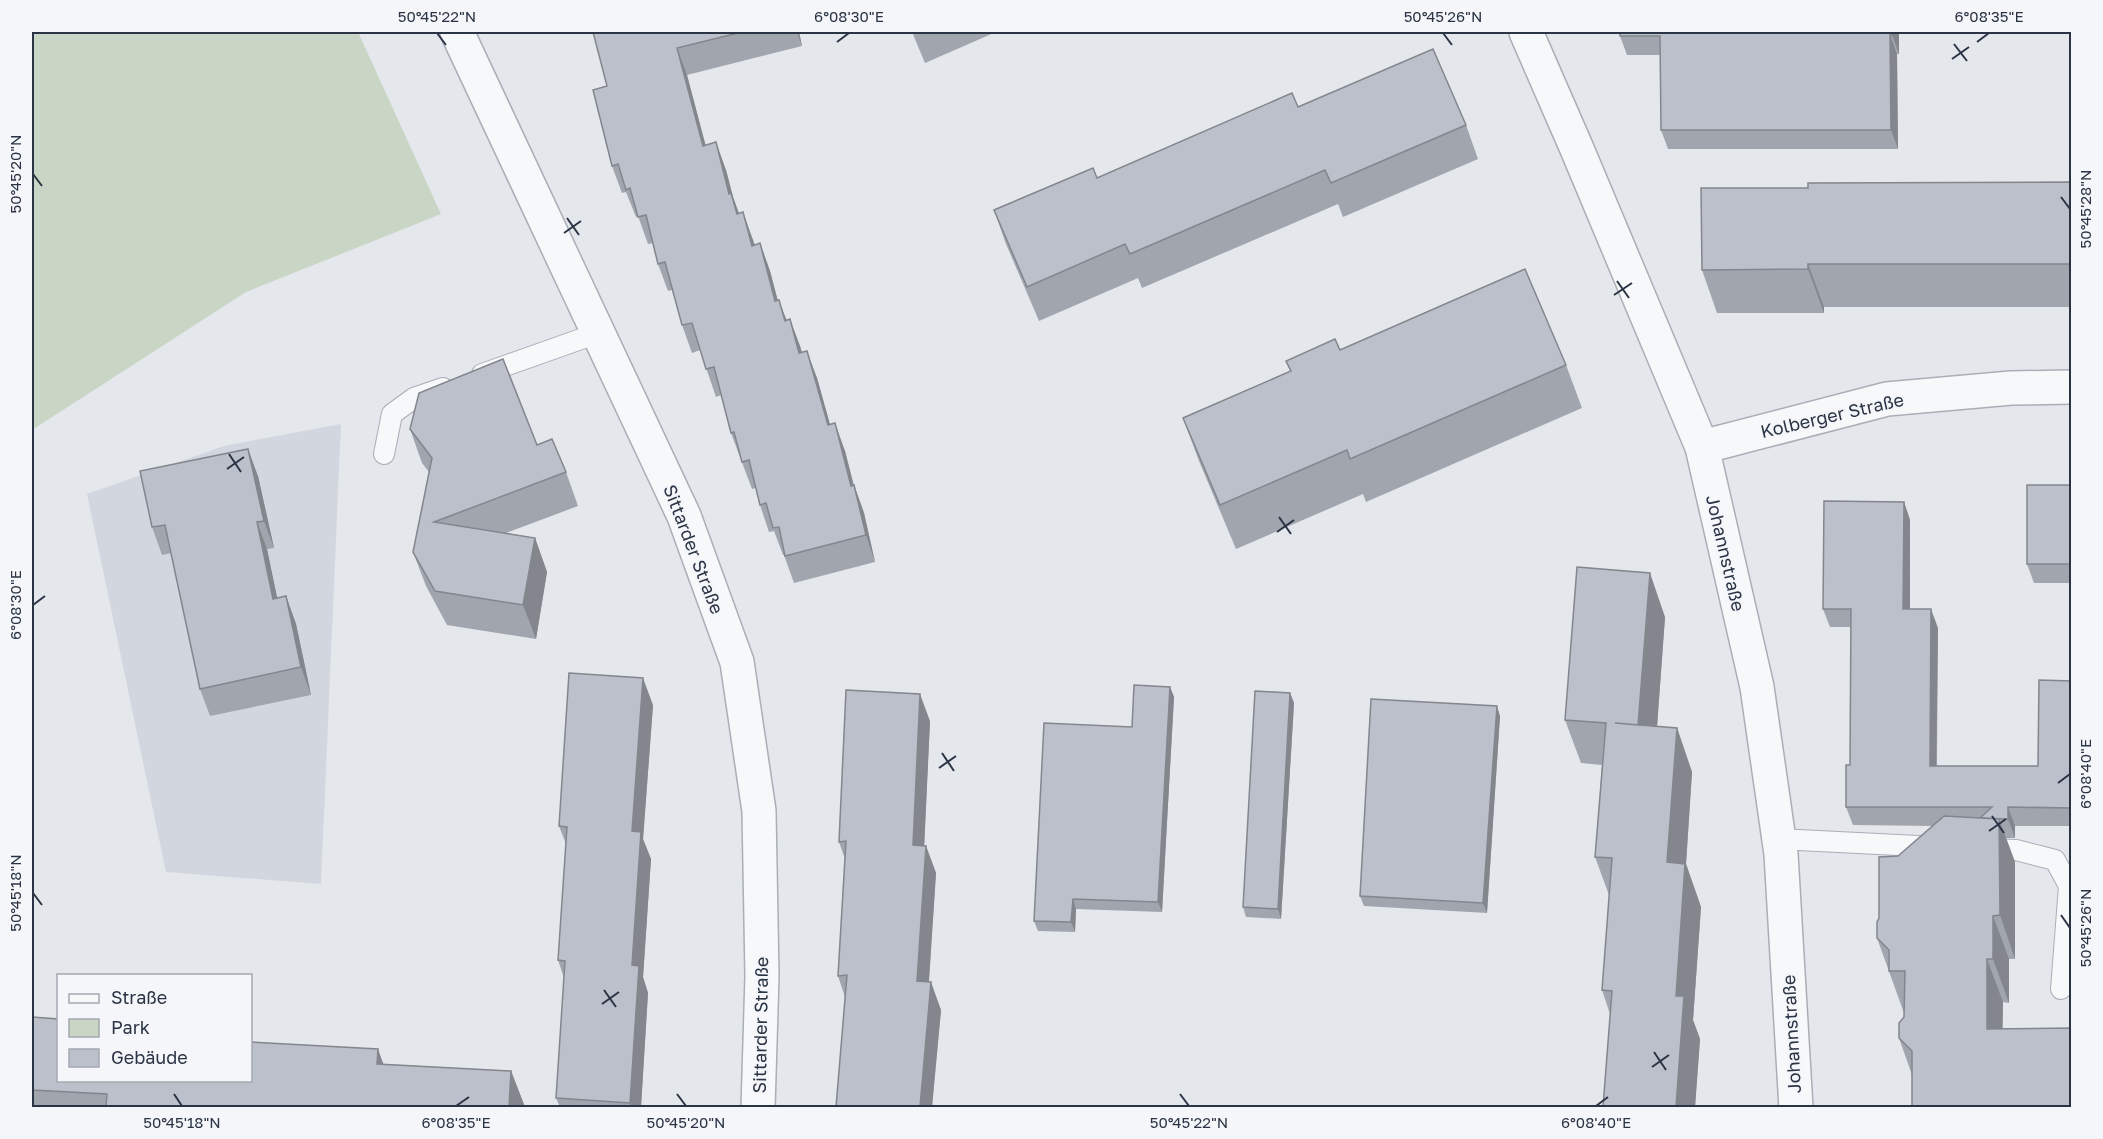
<svg xmlns="http://www.w3.org/2000/svg" width="2103" height="1139" viewBox="0 0 2103 1139" font-family="'Golos Text',sans-serif">
	<style>
		.built { fill: #d2d6de }
		.green { fill: #c9d6c5 }
		.lines { fill: none; stroke-linecap: round; stroke-linejoin: round }
		.service-casing { stroke: #a9aeb7; stroke-width: 22 }
		.minor-casing { stroke: #a9aeb7; stroke-width: 36 }
		.service { stroke: #f7f8fa; stroke-width: 20 }
		.minor { stroke: #f7f8fa; stroke-width: 33 }
		.wall { fill: #a1a5ae }
		.shaded-wall { fill: #83868d }
		.building { fill: #bbc0ca; stroke: #83868d; stroke-width: 1.5 }
		.ticks { fill: none; stroke: #2b3445; stroke-width: 2 }
		.labels { text-anchor: middle; dominant-baseline: central; stroke-width: 4.5; stroke-linejoin: round; paint-order: stroke }
		.street-label { font-size: 18px; fill: #2b3445; stroke: #f4f6f9 }
		.neatline { fill: none; stroke: #2b3445; stroke-width: 2 }
		.ticks-label { font-size: 15px; text-anchor: middle; fill: #2b3445 }
	</style>
	<rect width="100%" height="100%" fill="#e4e7ec"/>
	<path class="built" d="M341,424L321,884L166,872L87,494L224,446Z"/>
	<path class="green" d="M32,32H358L441,214L246,292L32,430Z"/>
	<g class="lines">
		<defs>
			<g id="service">
				<path d="M482,374L598,333"/>
				<path d="M384,454L392,414L414,398L443,388"/>
				<path d="M1778,839L1938,847"/>
				<path d="M1985,849L2016,850L2055,860L2069,886L2061,989"/>
			</g>
			<g id="minor">
				<path d="M457,32L684,516L737,662L759,811L762,976L758,1108"/>
				<path d="M1526,32L1577,149L1702,447L1757,687L1781,854L1796,1108"/>
				<path d="M1702,447L1887,399L2011,388L2072,387"/>
			</g>
		</defs>
		<use href="#service" class="service-casing"/>
		<use href="#minor" class="minor-casing"/>
		<use href="#service" class="service"/>
		<use href="#minor" class="minor"/>
	</g>
	<g class="wall">
		<path d="M593,32H799L802,46L687,75L705,145L726,170L733,197L739,213L753,240L755,245L760,243L770,271L778,301L787,320L800,346L802,352L817,378L830,425L845,451L854,485L864,513L875,562L794,583L784,555H783L774,531L769,532L760,505L756,488L752,489L731,433L721,395L716,397L700,350L692,353L682,325L672,290L668,291L658,264L653,243L648,244L638,216L636,217L626,192L622,193L612,166L607,86Z"/>
		<path d="M912,32H996L925,63Z"/>
		<path d="M1899,32V54H1897L1898,149H1668L1661,130L1660,55H1627L1620,36Z"/>
		<path d="M1298,107L1466,125L1478,159L1343,217L1338,204L1142,288L1138,278L1039,321L1006,244L994,210L1097,178Z"/>
		<path d="M2072,182V307H1824V313H1717L1702,270L1808,188Z"/>
		<path d="M1340,350L1566,365L1582,408L1366,502L1363,494L1236,549L1199,461L1183,418L1290,371L1286,361Z"/>
		<path d="M410,429L537,445L566,472L578,506L506,533L535,538L547,572L536,639L447,625L426,586L413,552L429,472L422,463Z"/>
		<path d="M258,476L274,548L267,549L277,598L286,596L296,624L311,695L210,716L200,689L171,553L162,555L152,527Z"/>
		<path d="M2072,485V583H2034L2027,564Z"/>
		<path d="M1904,502L1910,520V609L1938,628L1937,766H2038L2072,681V826H2015V838H2006L2015,862V959H2009V1003L2003,1002L2002,1029L1912,1075L1899,1038L1904,1017V1013L1877,938L1879,918L1898,856L1934,826L1853,825L1846,807L1850,765L1851,627H1830L1823,609Z"/>
		<path d="M1665,617L1657,727L1677,728L1692,772L1686,864L1701,907L1693,1020L1700,1039L1695,1107H1603L1610,1014L1602,990L1609,895L1595,857L1602,765L1581,763L1565,720Z"/>
		<path d="M1170,687L1174,697L1162,912L1076,909L1075,932L1038,931L1034,921L1132,727Z"/>
		<path d="M1290,693L1294,703L1281,919L1246,917L1243,907Z"/>
		<path d="M653,705L643,839L651,859L643,977L648,993L641,1107H560L556,1098L564,978L558,960L566,844L559,826Z"/>
		<path d="M1500,716L1487,913L1364,906L1360,896Z"/>
		<path d="M930,721L924,846H926L936,873L929,982L941,1010L932,1107H836L845,997L838,976L845,859L839,842Z"/>
		<path d="M32,1017L58,1080L383,1064L511,1071L525,1107H32Z"/>
	</g>
	<g class="shaded-wall">
		<path d="M797,32H799L802,46Z"/>
		<path d="M1892,32H1899V54L1892,35Z"/>
		<path d="M1890,35L1897,54L1898,149L1891,130Z"/>
		<path d="M677,48L687,75L713,173L703,146Z"/>
		<path d="M716,142L726,170L733,197L741,220L747,241L729,194Z"/>
		<path d="M743,212L753,240L762,273L752,246Z"/>
		<path d="M760,243L770,271L785,329L775,301Z"/>
		<path d="M1808,264L1824,307V313L1808,269Z"/>
		<path d="M779,300L789,328L785,321Z"/>
		<path d="M790,319L800,346L809,380L799,353Z"/>
		<path d="M807,351L817,378L838,453L828,425Z"/>
		<path d="M835,423L845,451L854,488V485L864,513L875,562L866,535L851,486Z"/>
		<path d="M248,449L258,476L274,548L264,521Z"/>
		<path d="M1904,502L1910,520V628L1903,609Z"/>
		<path d="M257,522L267,549L283,626L273,599Z"/>
		<path d="M535,538L547,572L536,639L523,605Z"/>
		<path d="M1650,573L1665,617L1654,768L1638,725Z"/>
		<path d="M286,596L296,624L311,695L301,667Z"/>
		<path d="M1931,609L1938,628L1936,784L1930,766Z"/>
		<path d="M643,678L653,705L643,839L651,859L643,977L648,993L641,1107H631L630,1103L632,965V831Z"/>
		<path d="M1170,687L1174,697L1162,912L1158,902Z"/>
		<path d="M1290,693L1294,703L1281,919L1278,909Z"/>
		<path d="M920,694L930,721L923,872L913,845Z"/>
		<path d="M1497,706L1500,716L1487,913L1483,903Z"/>
		<path d="M1677,728L1692,772L1686,864L1701,907L1693,1020L1700,1039L1695,1107H1676V996L1667,862Z"/>
		<path d="M2008,807L2015,826V838L2008,819Z"/>
		<path d="M1999,819L2015,862V959L2000,915Z"/>
		<path d="M926,846L936,873L927,1008L917,981Z"/>
		<path d="M1073,899L1076,909L1075,932L1071,922Z"/>
		<path d="M1993,916L2009,959V1003L1993,959Z"/>
		<path d="M1987,959L2003,1002L2002,1072L1987,1029Z"/>
		<path d="M931,982L941,1010L932,1107H920Z"/>
		<path d="M378,1049L392,1088L377,1064Z"/>
		<path d="M511,1071L525,1107H509Z"/>
	</g>
	<g class="building">
		<path d="M593,32H742L677,48L703,146L716,142L729,194L731,193L737,214L743,212L752,246L760,243L775,301L779,300L785,321L790,319L799,353L807,351L828,425L835,423L851,486L854,485L866,535L785,556L779,527L773,528L766,503L760,505L749,460L742,462L734,432L731,433L714,367L706,369L692,323L682,325L665,262L658,264L646,215L638,217L630,188L626,190L618,164L612,166L593,90L607,86Z"/>
		<path d="M1620,32H1892V35H1890L1891,130H1661L1660,36H1620Z"/>
		<path d="M1433,49L1466,125L1331,183L1325,170L1130,254L1125,244L1027,287L994,210L1093,168L1097,178L1292,93L1298,107Z"/>
		<path d="M2072,182V264H1808V269L1702,270L1701,188H1808V183Z"/>
		<path d="M1525,269L1566,365L1350,459L1347,450L1220,505L1183,418L1291,371L1286,361L1335,339L1340,350Z"/>
		<path d="M503,359L537,445L552,439L566,472L434,522L535,538L523,605L435,591L413,552L432,458L410,429L419,393Z"/>
		<path d="M248,449L264,521L257,522L273,599L286,596L301,667L200,689L165,525L152,527L140,471Z"/>
		<rect x="2027" y="485" width="45" height="79"/>
		<path d="M1824,501L1904,502L1903,609H1931L1930,766H2038L2039,680L2072,681V808L2008,807V819L1980,818L1992,807H1846V765H1850L1851,609H1823Z"/>
		<path d="M1577,567L1650,573L1638,725L1615,723L1677,728L1667,862L1685,864L1676,996H1684L1676,1107H1603L1612,991L1602,990L1612,858L1595,857L1606,723L1565,720Z"/>
		<path d="M569,673L643,678L632,831L641,832L632,965L639,966L630,1103L556,1098L565,961L558,960L567,827L559,826Z"/>
		<path d="M1134,685L1170,687L1158,902L1073,899L1071,922L1034,921L1044,723L1132,727Z"/>
		<path d="M846,690L920,694L913,845L926,846L917,981L931,982L920,1107H836L847,975L838,976L846,841L839,842Z"/>
		<path d="M1255,691L1290,693L1278,909L1243,907Z"/>
		<path d="M1371,699L1497,706L1483,903L1360,896Z"/>
		<path d="M1944,816L1999,819L2000,915L1993,916V959H1987V1029L2072,1028V1107H1912V1051L1899,1038V1023L1904,1017L1905,971H1889V950L1877,938V922L1879,918V857L1898,856Z"/>
		<path d="M32,1017L58,1019V1080H250V1042L378,1049L377,1064L511,1071L509,1107H106L107,1094L32,1090Z"/>
	</g>
	<path class="ticks" d="M437,33L446,45M1443,33L1452,45M837,42L849,33M1977,42L1989,33M1954,44L1967,61M1952,59L1969,47M33,174L42,186M2061,197L2070,209M567,218L579,235M564,233L581,221M1617,281L1629,298M1614,295L1632,283M229,454L241,472M227,469L244,457M1279,517L1291,534M1277,532L1294,520M33,605L45,596M942,753L954,771M939,768L956,756M2058,783L2070,774M1992,816L2004,833M1989,831L2006,819M33,893L42,905M2061,915L2070,928M604,990L616,1007M602,1004L619,992M1654,1052L1666,1070M1652,1067L1669,1055M174,1094L182,1106M677,1094L686,1106M1180,1094L1189,1106M456,1106L469,1097M1596,1106L1608,1097"/>
	<g class="labels">
		<g class="street-label">
			<text transform="translate(1832 415) rotate(-13)">Kolberger Straße</text>
			<text transform="translate(694 549) rotate(69)">Sittarder Straße</text>
			<text transform="translate(1726 553) rotate(77)">Johannstraße</text>
			<text transform="translate(760 1025) rotate(-89)">Sittarder Straße</text>
			<text transform="translate(1791 1034) rotate(-93)">Johannstraße</text>
		</g>
	</g>
	<rect width="2103" height="1139" fill="none" stroke="#f4f6f9" stroke-width="66"/>
	<rect x="57" y="974" width="195" height="108" fill="#f4f6f9" stroke="#a4a8b1" stroke-width="1.5"/>
	<rect x="69" y="994" width="30" height="9" fill="#f7f8fa" stroke="#a4a8b1" stroke-width="1.5"/>
	<text x="111" y="1004" font-size="18" fill="#2b3445">Straße</text>
	<rect x="69" y="1019" width="30" height="18" fill="#c9d6c5" stroke="#a4a8b1" stroke-width="1.5"/>
	<text x="111" y="1034" font-size="18" fill="#2b3445">Park</text>
	<rect x="69" y="1049" width="30" height="18" fill="#bbc0ca" stroke="#a4a8b1" stroke-width="1.5"/>
	<text x="111" y="1064" font-size="18" fill="#2b3445">Gebäude</text>
	<rect x="33" y="33" width="2037" height="1073" class="neatline"/>
	<g class="ticks-label">
		<text x="437" y="22">50°45'22"N</text>
		<text x="849" y="22">6°08'30"E</text>
		<text x="1443" y="22">50°45'26"N</text>
		<text x="1989" y="22">6°08'35"E</text>
		<text transform="translate(16 174) rotate(-90)" y="5">50°45'20"N</text>
		<text transform="translate(2086 209) rotate(-90)" y="5">50°45'28"N</text>
		<text transform="translate(16 605) rotate(-90)" y="5">6°08'30"E</text>
		<text transform="translate(2086 774) rotate(-90)" y="5">6°08'40"E</text>
		<text transform="translate(16 893) rotate(-90)" y="5">50°45'18"N</text>
		<text transform="translate(2086 928) rotate(-90)" y="5">50°45'26"N</text>
		<text x="182" y="1128">50°45'18"N</text>
		<text x="456" y="1128">6°08'35"E</text>
		<text x="686" y="1128">50°45'20"N</text>
		<text x="1189" y="1128">50°45'22"N</text>
		<text x="1596" y="1128">6°08'40"E</text>
	</g>
</svg>
